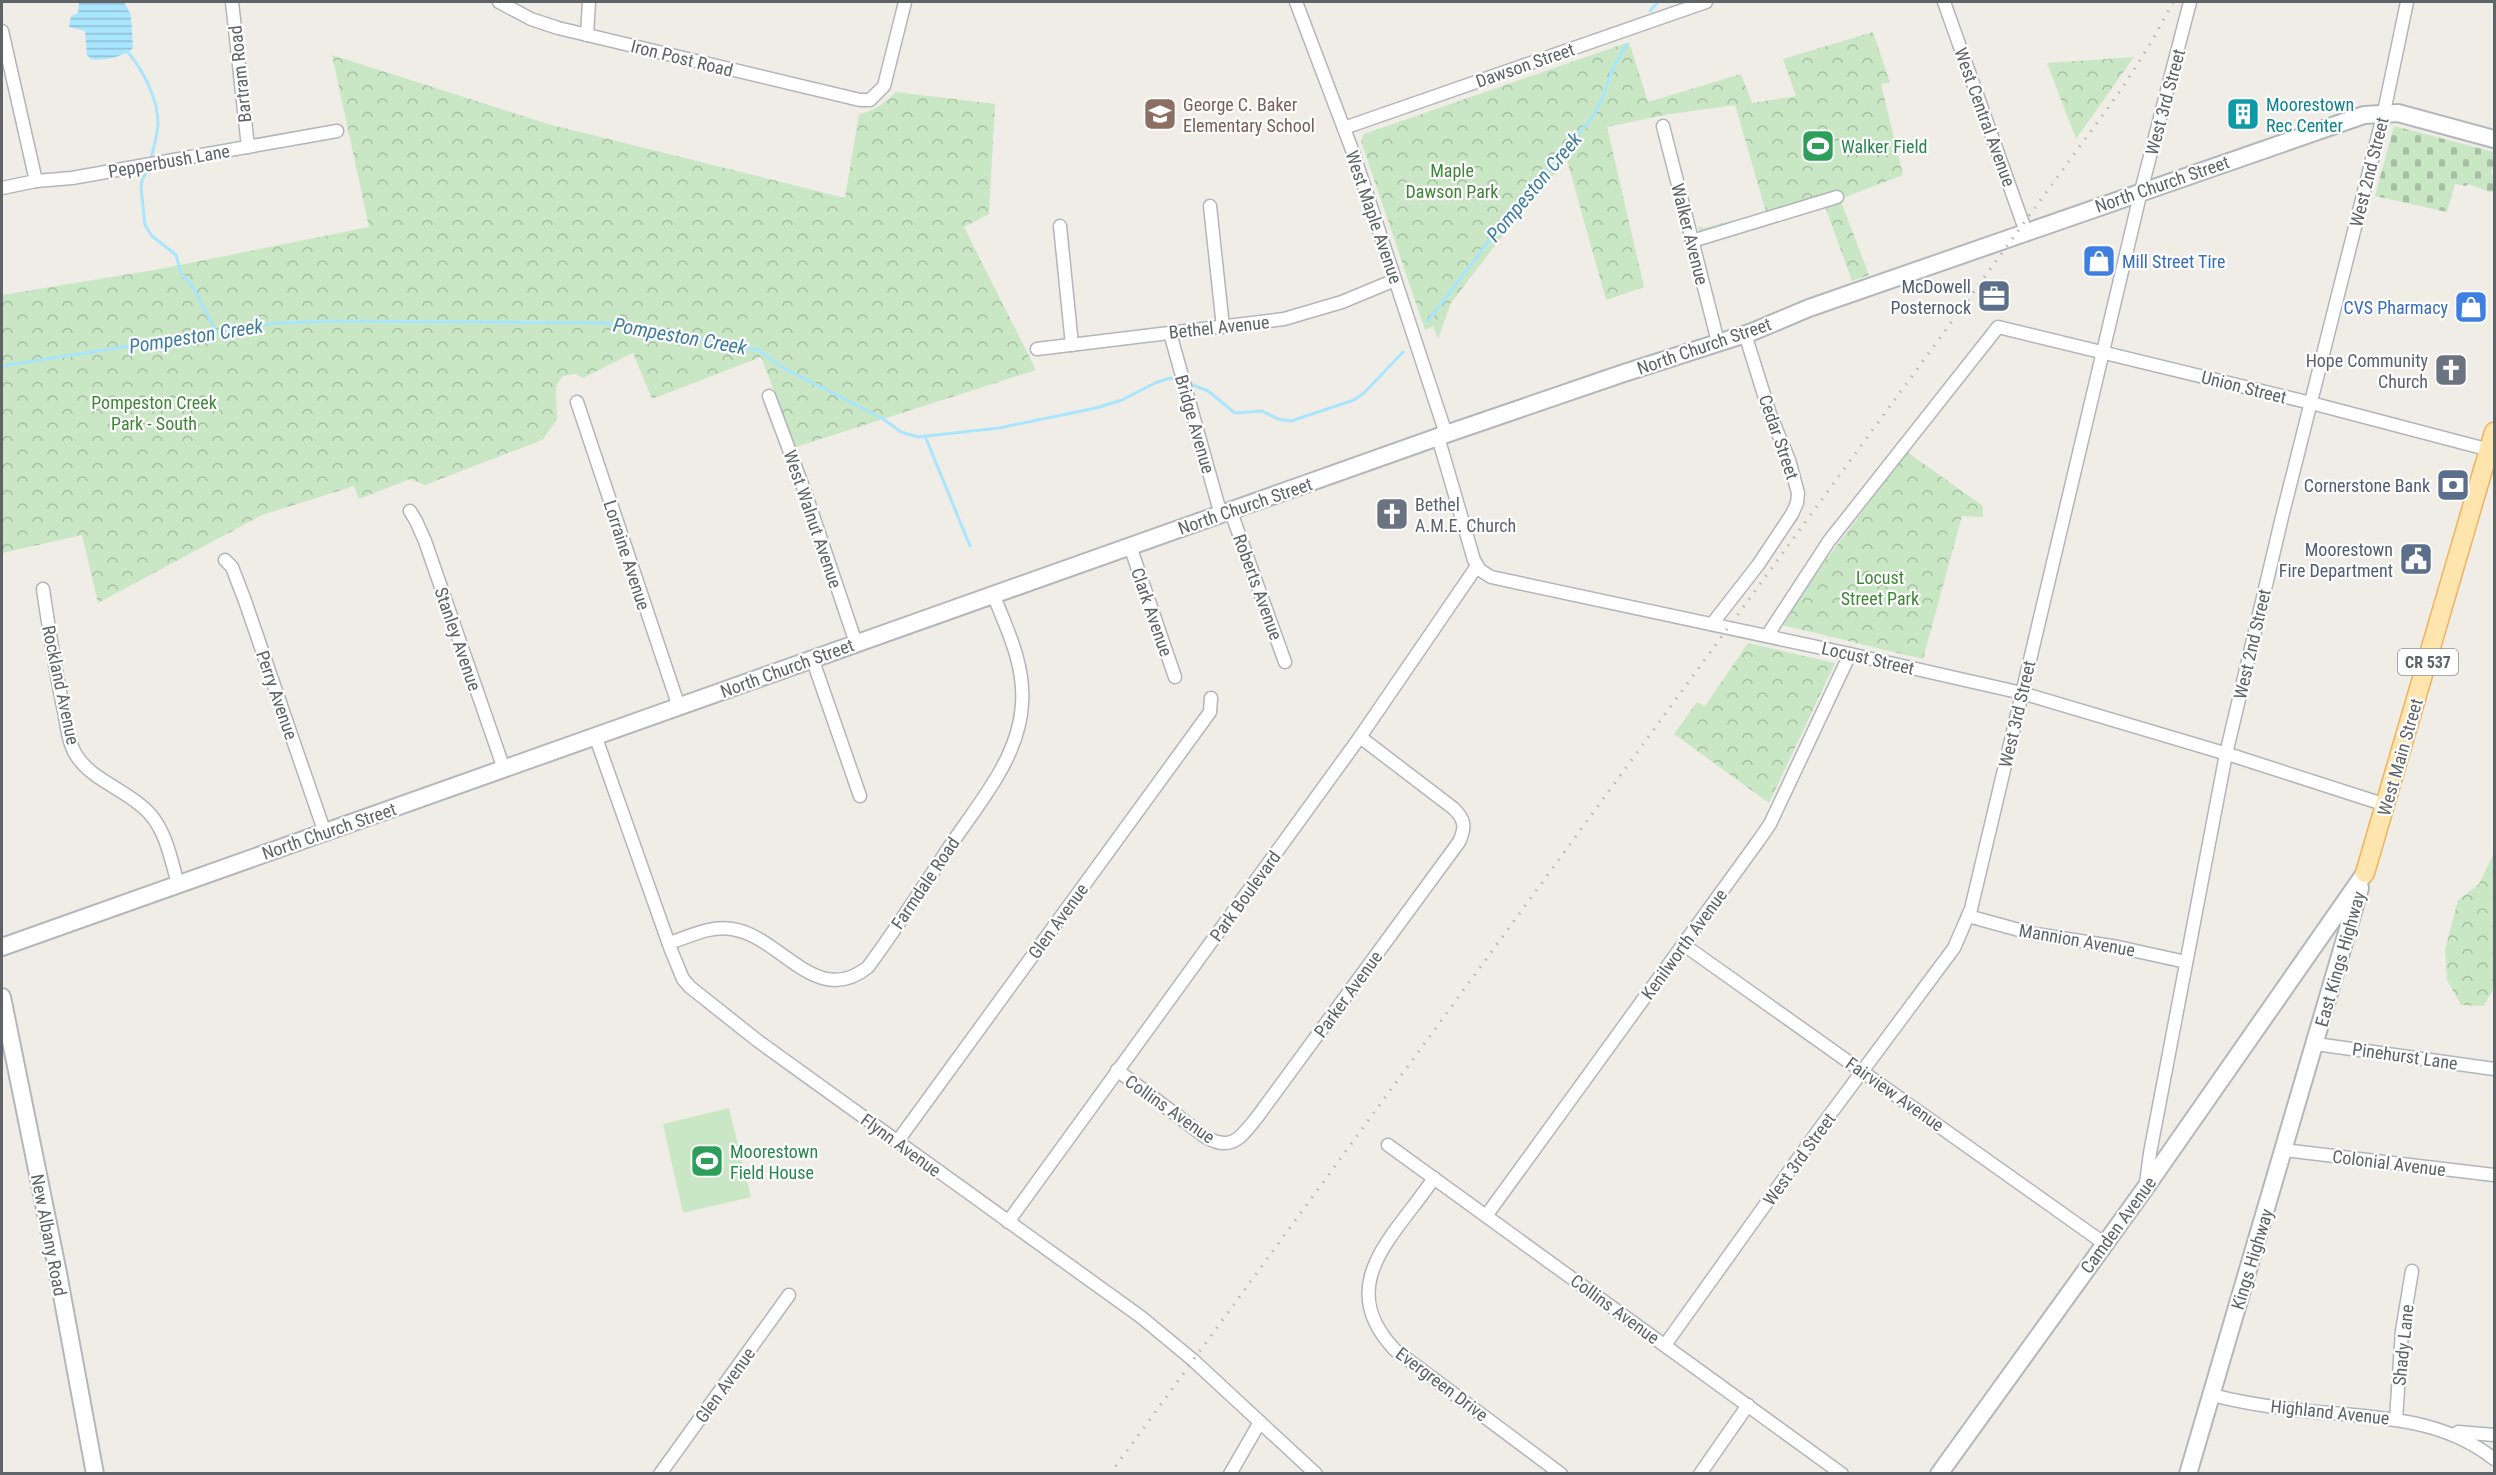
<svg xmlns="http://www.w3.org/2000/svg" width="2496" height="1475" viewBox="0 0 2496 1475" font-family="'Roboto Condensed',sans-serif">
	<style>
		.green { fill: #c9e7c4 }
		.forest { fill: url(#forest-crowns) }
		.cemetery { fill: url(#cemetery-stones) }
		.water { fill: url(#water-rules) }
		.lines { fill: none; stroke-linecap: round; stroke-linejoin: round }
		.stream { stroke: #aae5fe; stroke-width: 3 }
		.street-casing { stroke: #b2b5b9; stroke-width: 15 }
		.secondary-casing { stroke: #b3b7bb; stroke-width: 20 }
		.primary-casing { stroke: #efb261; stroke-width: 21 }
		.street { stroke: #fff; stroke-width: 12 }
		.secondary { stroke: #fff; stroke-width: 16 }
		.primary { stroke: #fee5ae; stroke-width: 18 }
		.rail { stroke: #b5b6b7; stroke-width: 3; stroke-dasharray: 1.5 8; stroke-linecap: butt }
		.labels { text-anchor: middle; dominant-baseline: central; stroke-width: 4.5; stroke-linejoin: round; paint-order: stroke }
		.shield { fill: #fff; stroke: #8e9295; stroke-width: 1.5 }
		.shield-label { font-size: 16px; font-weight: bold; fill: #5e6367 }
		.street-label { font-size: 18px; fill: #5e6367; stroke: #fff }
		.education-label { font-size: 18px; fill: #785e54; stroke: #fff; text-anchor: start }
		.culture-label { font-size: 18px; fill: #0d838f; stroke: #fff; text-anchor: start }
		.leisure-label { font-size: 18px; fill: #27864d; stroke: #fff; text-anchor: start }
		.park-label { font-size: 18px; fill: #3f8537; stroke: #fff }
		.shop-label { font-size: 18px; fill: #366cbe; stroke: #fff; text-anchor: start }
		.service-label { font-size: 18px; fill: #4e5e75; stroke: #fff; text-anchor: end }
		.worship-label { font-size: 18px; fill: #5b616d; stroke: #fff; text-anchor: end }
		.water-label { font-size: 20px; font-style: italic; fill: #3f7c9f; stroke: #fff }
	</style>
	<defs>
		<pattern id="forest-crowns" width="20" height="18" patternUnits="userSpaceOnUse" patternTransform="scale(1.5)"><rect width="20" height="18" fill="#c9e7c4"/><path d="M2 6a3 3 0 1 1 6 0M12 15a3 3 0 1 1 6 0" fill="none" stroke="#a6bfa3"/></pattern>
		<pattern id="cemetery-stones" width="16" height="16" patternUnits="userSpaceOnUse" patternTransform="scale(1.5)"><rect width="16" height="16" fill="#c9e7c4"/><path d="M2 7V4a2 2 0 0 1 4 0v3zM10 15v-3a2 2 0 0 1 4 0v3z" fill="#a6bfa3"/></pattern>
		<pattern id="water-rules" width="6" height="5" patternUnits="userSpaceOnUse" patternTransform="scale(1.5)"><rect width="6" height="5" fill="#aae5fe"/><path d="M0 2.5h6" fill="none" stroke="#8ebdd1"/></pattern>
	</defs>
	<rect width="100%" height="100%" fill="#f0ede7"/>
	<path class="green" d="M729,1108L751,1197L683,1213L663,1124Z"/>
	<g class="forest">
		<path d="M1873,32L1890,83L1881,84L1903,175L1840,199L1869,275L1852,281L1825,206L1703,246L1698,226L1704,228L1766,212L1735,105L1664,115L1607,127L1644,287L1606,300L1567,160L1520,213L1451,303L1438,339L1433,326L1425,330L1361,141L1364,134L1629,42L1648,102L1741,74L1752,103L1796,96L1783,59Z"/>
		<path d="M332,55L548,124L845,198L859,114C875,111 884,103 896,92L995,104L989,214L964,227L1036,370L796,447L761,357L652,399L633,353L583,378L575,374L563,376L556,386L557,420L542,440L425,485L410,479L359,499L354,486L262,515L98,603L82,535L2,553V295L160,269L369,227Z"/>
		<path d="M2134,57L2076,139L2047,63Z"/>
		<path d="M1907,452L1983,506V517L1962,516L1923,659L1778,624Z"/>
		<path d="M1748,643L1835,663L1769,803L1674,734L1697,702L1705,706Z"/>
		<path d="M2494,853V989L2483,1006L2461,1005L2447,980L2445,950L2458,900L2479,884Z"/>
	</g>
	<path class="cemetery" d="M2394,126L2494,152V163L2491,174L2494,175V191L2490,192L2468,184L2466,186L2455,184L2447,212L2375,196Z"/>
	<path class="water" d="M79,2H124L131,15L133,48C122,57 106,61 91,59L87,55L85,31L69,27L71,16L78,13Z"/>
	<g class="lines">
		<g class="stream">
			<path d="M1650,11L1658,2"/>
			<path d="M127,51C143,70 159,100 158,125C157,137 153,150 150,162"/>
			<path d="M148,168L142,180L141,188L145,225L152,236L176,255L181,273L193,287L216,332"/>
			<path d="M1428,321L1513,209L1592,118L1603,97L1612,71L1626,45"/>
			<path d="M2,366L277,323L332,321L605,323L758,350L787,370L882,418L901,432L918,437L999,428L1096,408L1122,400L1155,383L1170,378L1178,380"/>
			<path d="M1188,383L1208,391L1235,413L1262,411L1278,419L1291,421L1354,400L1364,393L1403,352"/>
			<path d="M925,436L970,546"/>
		</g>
		<defs>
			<g id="street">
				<path d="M232,2L248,147"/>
				<path d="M499,2L531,19L558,28L860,100H870L884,86L905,2"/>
				<path d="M1296,2L1354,155L1446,434"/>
				<path d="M1944,2L2026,232"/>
				<path d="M2,31L36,181"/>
				<path d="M587,35L589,2"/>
				<path d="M1663,126L1718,342"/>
				<path d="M1344,128L1706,2"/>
				<path d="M2,188L36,181L72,178L337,131"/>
				<path d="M1210,206L1223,327"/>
				<path d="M1060,226L1072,345"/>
				<path d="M1692,241L1837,197"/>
				<path d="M1170,333L1221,515"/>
				<path d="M1037,349L1284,319L1342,302L1395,280"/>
				<path d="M769,396L806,495L856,643"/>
				<path d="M577,402L679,707"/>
				<path d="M1438,437L1474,560L1480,570L1491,577L1850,654L2022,693L2234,756L2386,805"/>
				<path d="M410,511L416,521L425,541L504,769"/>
				<path d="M1231,512L1285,662"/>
				<path d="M1130,546L1175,677"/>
				<path d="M225,560L232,567L245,601L325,833"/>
				<path d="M43,589C49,629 55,671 64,711C67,726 68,742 76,755C92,781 128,790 148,812C166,830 171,860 178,884"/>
				<path d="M1712,624L1758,565L1792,514L1797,503L1798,493L1789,460L1770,414L1745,334"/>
				<path d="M1767,636L1829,541L1998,327L2311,403L2490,450"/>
				<path d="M812,658L860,796"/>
				<path d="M596,738L671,950L683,979L690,987L758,1041L1141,1317L1193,1360L1316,1474"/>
				<path d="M1968,916L2030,933L2118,947L2186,962"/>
				<path d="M669,943C689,937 710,925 732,929C781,936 816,1009 868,967C896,929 922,889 948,849C977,805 1019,759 1022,704C1025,665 1007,629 993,594"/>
				<path d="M1684,945L2105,1244"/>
				<path d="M2316,1044L2494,1069"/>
				<path d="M1117,1070L1204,1136C1232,1153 1241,1137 1258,1116L1459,842C1466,827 1465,819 1453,808L1360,737"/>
				<path d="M897,1142L1210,712L1211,698"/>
				<path d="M1388,1145L1842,1474"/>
				<path d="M2284,1150L2494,1175"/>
				<path d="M1434,1178C1396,1235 1332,1284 1395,1350L1561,1474"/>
				<path d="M2146,1183L2150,1153L2226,754L2282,517L2384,112L2407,2"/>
				<path d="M1486,1216L1759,840L1770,824L1850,654"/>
				<path d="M1008,1222L1360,737L1477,566"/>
				<path d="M1665,1345L1823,1124L1954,948L1971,909L2141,191L2190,2"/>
				<path d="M2212,1395C2254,1406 2300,1411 2343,1414C2398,1419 2450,1424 2494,1459"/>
				<path d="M2396,1419L2402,1331L2412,1271"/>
				<path d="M2458,1432L2494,1435"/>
				<path d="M660,1474L789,1295"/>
				<path d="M1230,1474L1260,1422"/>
				<path d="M1700,1474L1748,1405"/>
			</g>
			<g id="secondary">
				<path d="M2,947L1449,433L1624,373L1752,332L1809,308L2364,115L2398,113L2494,139"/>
				<path d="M2,997L57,1268L95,1474"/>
				<path d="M1939,1474L2146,1187L2365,873"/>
				<path d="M2188,1474L2360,888"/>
			</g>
			<path id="primary" d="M2365,873L2494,432"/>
		</defs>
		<use href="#street" class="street-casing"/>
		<use href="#secondary" class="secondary-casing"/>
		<use href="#primary" class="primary-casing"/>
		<use href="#street" class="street"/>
		<use href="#secondary" class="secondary"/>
		<use href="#primary" class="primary"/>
		<path class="rail" d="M1110,1474L2121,90L2152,41L2173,2"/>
	</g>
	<defs>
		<symbol id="school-square" viewBox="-11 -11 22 22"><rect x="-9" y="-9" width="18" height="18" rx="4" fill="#8d6e63" stroke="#fff"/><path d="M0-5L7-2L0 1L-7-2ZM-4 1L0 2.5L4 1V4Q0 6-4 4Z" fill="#fff"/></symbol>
		<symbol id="building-square" viewBox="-11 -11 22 22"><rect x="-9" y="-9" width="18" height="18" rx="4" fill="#0f9aa8" stroke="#fff"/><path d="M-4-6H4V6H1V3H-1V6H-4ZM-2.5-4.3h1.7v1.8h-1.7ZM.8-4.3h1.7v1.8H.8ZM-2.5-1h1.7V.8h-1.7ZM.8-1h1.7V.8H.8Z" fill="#fff"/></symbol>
		<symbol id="stadium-square" viewBox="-11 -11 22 22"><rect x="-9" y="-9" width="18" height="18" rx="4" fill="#2e9e5b" stroke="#fff"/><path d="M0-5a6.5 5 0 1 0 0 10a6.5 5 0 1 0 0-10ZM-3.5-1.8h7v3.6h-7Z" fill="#fff"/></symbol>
		<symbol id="shop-square" viewBox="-11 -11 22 22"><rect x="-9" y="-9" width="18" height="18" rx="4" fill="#3f7fe0" stroke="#fff"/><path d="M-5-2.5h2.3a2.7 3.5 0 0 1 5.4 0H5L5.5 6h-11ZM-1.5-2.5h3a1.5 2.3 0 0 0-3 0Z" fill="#fff"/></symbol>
		<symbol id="office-square" viewBox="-11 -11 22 22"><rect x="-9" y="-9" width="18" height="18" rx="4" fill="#5c6f8a" stroke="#fff"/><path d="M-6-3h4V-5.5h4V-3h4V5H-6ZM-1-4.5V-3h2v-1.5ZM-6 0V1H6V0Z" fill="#fff"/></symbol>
		<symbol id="church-square" viewBox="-11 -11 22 22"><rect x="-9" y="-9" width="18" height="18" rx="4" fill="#6b7280" stroke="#fff"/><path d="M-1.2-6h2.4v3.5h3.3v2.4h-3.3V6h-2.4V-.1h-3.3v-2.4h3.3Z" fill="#fff"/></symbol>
		<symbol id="bank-square" viewBox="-11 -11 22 22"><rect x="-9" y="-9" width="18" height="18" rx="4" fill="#5c6f8a" stroke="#fff"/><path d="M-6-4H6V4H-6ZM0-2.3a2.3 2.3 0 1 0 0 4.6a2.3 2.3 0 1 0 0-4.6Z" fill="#fff"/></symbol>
		<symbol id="civic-square" viewBox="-11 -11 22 22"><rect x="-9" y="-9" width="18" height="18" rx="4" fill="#5c6f8a" stroke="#fff"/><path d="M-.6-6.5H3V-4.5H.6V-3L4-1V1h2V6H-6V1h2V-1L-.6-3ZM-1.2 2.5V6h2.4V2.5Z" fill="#fff"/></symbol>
	</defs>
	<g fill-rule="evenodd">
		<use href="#school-square" x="1141" y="95" width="38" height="38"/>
		<use href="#building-square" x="2224" y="95" width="38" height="38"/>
		<use href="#stadium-square" x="1799" y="127" width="38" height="38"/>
		<use href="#shop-square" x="2080" y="242" width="38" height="38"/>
		<use href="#office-square" x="1975" y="277" width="38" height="38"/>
		<use href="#shop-square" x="2452" y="288" width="38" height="38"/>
		<use href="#church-square" x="2432" y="351" width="38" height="38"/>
		<use href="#bank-square" x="2434" y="466" width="38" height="38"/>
		<use href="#church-square" x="1373" y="495" width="38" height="38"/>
		<use href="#civic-square" x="2397" y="540" width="38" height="38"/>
		<use href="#stadium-square" x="688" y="1142" width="38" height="38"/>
	</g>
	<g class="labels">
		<rect class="shield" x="2398" y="649" width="60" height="26" rx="4.5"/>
		<g class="shield-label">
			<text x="2428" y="662">CR 537</text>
		</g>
		<g class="street-label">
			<text transform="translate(682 58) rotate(14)">Iron Post Road</text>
			<text transform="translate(1525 65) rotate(-19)">Dawson Street</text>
			<text transform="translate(240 74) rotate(-96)">Bartram Road</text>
			<text transform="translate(2165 102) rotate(-75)">West 3rd Street</text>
			<text transform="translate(1985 117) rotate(70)">West Central Avenue</text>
			<text transform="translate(169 161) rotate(-10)">Pepperbush Lane</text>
			<text transform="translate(2369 172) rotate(-76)">West 2nd Street</text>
			<text transform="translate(2162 184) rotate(-19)">North Church Street</text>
			<text transform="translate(1374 217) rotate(71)">West Maple Avenue</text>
			<text transform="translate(1690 234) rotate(76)">Walker Avenue</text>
			<text transform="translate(1219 327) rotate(-6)">Bethel Avenue</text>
			<text transform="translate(1704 346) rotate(-19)">North Church Street</text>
			<text transform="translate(2244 387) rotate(14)">Union Street</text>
			<text transform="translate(1195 424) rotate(74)">Bridge Avenue</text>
			<text transform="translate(1779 437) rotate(71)">Cedar Street</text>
			<text transform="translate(1245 506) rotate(-19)">North Church Street</text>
			<text transform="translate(813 519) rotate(71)">West Walnut Avenue</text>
			<text transform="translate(627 555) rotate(72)">Lorraine Avenue</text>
			<text transform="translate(1258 587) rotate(70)">Roberts Avenue</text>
			<text transform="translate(1152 612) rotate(71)">Clark Avenue</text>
			<text transform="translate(458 639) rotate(71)">Stanley Avenue</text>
			<text transform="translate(2252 644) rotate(-77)">West 2nd Street</text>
			<text transform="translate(1868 658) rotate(13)">Locust Street</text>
			<text transform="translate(787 668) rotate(-20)">North Church Street</text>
			<text transform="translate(61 685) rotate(78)">Rockland Avenue</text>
			<text transform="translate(277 695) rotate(71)">Perry Avenue</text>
			<text transform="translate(2017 714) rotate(-77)">West 3rd Street</text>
			<text transform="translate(2400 757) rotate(-74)">West Main Street</text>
			<text transform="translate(329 831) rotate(-19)">North Church Street</text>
			<text transform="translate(925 883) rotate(-56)">Farmdale Road</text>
			<text transform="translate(1245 896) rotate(-54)">Park Boulevard</text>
			<text transform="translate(1058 921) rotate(-54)">Glen Avenue</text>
			<text transform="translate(2077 940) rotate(10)">Mannion Avenue</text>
			<text transform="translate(1684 944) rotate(-54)">Kenilworth Avenue</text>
			<text transform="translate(2340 959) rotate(-74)">East Kings Highway</text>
			<text transform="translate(1348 994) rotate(-54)">Parker Avenue</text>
			<text transform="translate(2405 1056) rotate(8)">Pinehurst Lane</text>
			<text transform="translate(1895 1094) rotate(35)">Fairview Avenue</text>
			<text transform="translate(1170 1109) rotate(35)">Collins Avenue</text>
			<text transform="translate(901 1145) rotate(36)">Flynn Avenue</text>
			<text transform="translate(1799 1159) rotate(-54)">West 3rd Street</text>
			<text transform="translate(2389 1163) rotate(7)">Colonial Avenue</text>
			<text transform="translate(2118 1225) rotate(-54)">Camden Avenue</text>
			<text transform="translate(49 1235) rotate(79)">New Albany Road</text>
			<text transform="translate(2252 1259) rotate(-73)">Kings Highway</text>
			<text transform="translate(1615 1309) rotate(36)">Collins Avenue</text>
			<text transform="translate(2403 1345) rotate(-84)">Shady Lane</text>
			<text transform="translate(1442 1384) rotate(37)">Evergreen Drive</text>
			<text transform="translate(725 1385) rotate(-54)">Glen Avenue</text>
			<text transform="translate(2330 1412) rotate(6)">Highland Avenue</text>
		</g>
		<g class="education-label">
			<text x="1183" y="104">George C. Baker<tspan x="1183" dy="21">Elementary School</tspan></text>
		</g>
		<g class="culture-label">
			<text x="2266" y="104">Moorestown<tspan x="2266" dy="21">Rec Center</tspan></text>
		</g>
		<g class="leisure-label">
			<text x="1841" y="146">Walker Field</text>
			<text x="730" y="1151">Moorestown<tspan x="730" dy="21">Field House</tspan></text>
		</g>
		<g class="park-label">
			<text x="1452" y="170">Maple<tspan x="1452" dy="21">Dawson Park</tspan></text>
			<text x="154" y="402">Pompeston Creek<tspan x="154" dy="21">Park - South</tspan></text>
			<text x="1880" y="577">Locust<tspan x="1880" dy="21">Street Park</tspan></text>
		</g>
		<g class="shop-label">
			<text x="2122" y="261">Mill Street Tire</text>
			<text x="2448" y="307" text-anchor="end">CVS Pharmacy</text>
		</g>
		<g class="service-label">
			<text x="1971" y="286">McDowell<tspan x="1971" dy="21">Posternock</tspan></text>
			<text x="2430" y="485">Cornerstone Bank</text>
			<text x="2393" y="549">Moorestown<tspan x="2393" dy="21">Fire Department</tspan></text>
		</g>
		<g class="worship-label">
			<text x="2428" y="360">Hope Community<tspan x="2428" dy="21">Church</tspan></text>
			<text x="1415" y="504" text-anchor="start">Bethel<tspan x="1415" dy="21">A.M.E. Church</tspan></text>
		</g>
		<g class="water-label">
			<text transform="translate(1534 187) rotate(-50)">Pompeston Creek</text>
			<text transform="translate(196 336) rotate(-9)">Pompeston Creek</text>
			<text transform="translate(680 336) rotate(10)">Pompeston Creek</text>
		</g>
	</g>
	<rect width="2496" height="1475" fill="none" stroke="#5e6367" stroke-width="6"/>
</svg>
